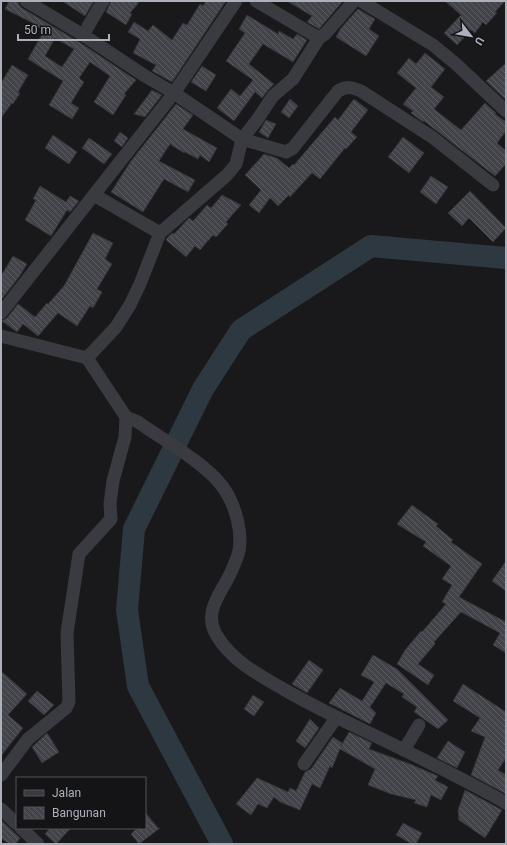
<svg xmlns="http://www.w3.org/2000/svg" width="507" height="845" viewBox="0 0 507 845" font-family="Roboto,sans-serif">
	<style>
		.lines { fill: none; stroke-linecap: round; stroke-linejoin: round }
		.river { stroke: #2e3840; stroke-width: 22 }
		.building { fill: url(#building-back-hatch); stroke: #333338; fill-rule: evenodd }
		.minor { stroke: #3a3b41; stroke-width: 13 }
	</style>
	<defs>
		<pattern id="building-back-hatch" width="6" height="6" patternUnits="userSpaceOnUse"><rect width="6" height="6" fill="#434449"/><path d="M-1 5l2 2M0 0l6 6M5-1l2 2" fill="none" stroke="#5b5c61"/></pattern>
	</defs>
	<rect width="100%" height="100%" fill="#19191b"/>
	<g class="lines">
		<path class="river" d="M222,844L138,686L127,610L134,529L203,389L241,330L371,246L506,258"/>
	</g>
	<g class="building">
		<path d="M9,1H18L19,5L22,8L79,42L136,80L124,94L126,95L113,115L94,102L110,76L90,62L79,78L84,82L71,103L79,108L72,119L49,105L63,81L28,59L44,31L31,22L5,9ZM55,38L74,49L62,67L45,56Z"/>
		<path d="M62,1H94L85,16Z"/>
		<path d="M111,1H140L130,13L132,14L126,25L106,12Z"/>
		<path d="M206,1H226L172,82L152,71L156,65L133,53L140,39L128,32L134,22L148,31L153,25L172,40L183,23L187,25L200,4L203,6Z"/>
		<path d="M287,1H343L319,29L307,22L312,16Z"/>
		<path d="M445,1H505L495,12L497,13L486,25L483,22L475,33L471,30L457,45L444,33L461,15Z"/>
		<path d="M358,9L375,19L369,29L379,36L366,56L336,37L341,28Z"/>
		<path d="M247,15L278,34L279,31L293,39L297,34L307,40L293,62L263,44L249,64L274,84L268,90L262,98L255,92L234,121L217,108L231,89L240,96L253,80L226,61L245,33L239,29Z"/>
		<path d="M425,53L445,69L431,87L444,97L434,109L461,130L485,103L496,113L495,114L506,122V131L497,143L506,151V164L495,176L424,121L423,122L411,113L413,111L403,104L416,88L397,73L409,58L416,64Z"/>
		<path d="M506,63V100L486,81Z"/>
		<path d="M12,65L28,75L18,92L20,93L13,104L12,103L1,118V83Z"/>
		<path d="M202,66L216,75L206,91L191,82Z"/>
		<path d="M152,90L162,95L145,117L134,114Z"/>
		<path d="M290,99L298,106L289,118L281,112Z"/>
		<path d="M354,99L368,110L351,132L357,137L346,149L345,148L320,179L312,173L290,197L289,195L278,206L270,198L259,213L249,205L261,190L245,175L264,154L277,158L289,168L293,164L294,165L335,117L338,120Z"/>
		<path d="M176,104L193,115L183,129L217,148L209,162L200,155L198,159L185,152L184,153L170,144L159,161L195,180L188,192L164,179L143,212L111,192L131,161Z"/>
		<path d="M266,120L276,124L268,138L259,132Z"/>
		<path d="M120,132L128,138L122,147L114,141Z"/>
		<path d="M53,135L77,152L69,164L45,148Z"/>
		<path d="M403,137L424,153L409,173L388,157Z"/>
		<path d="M89,138L112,154L104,164L82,148Z"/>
		<path d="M431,176L448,187L436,204L420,192Z"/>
		<path d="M40,186L66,202L70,196L79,201L70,212L67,210L51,236L25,220L36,200L33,199Z"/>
		<path d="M470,191L506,228L493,242L469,218L462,226L448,213Z"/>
		<path d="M222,195L241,205L226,222L228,224L216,237L213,235L200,250L195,246L186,257L166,240L167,238L172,233L174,234L189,218L193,221L207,205L211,208Z"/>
		<path d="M93,233L113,243L105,259L112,264L97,289L102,292L93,308L90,306L77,326L58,313L38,336L23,324L17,332L2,321L7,318L18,304L35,317L47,303L48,304L64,286Z"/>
		<path d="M13,256L27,264L19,277L1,300V276Z"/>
		<path d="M412,505L438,524L436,526L453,540L451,542L482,564L459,597L506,622V653L493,645L500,633L461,612L434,642L435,644L418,664L434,675L428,685L397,664L405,650L421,631L422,632L446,604L442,602L452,585L442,579L451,566L423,546L426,542L397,524Z"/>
		<path d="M506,561V591L492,581Z"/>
		<path d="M373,655L397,669L448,720L438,729L414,712L417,707L402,697L404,694L386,683L370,707L376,713L370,724L329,703L340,688L362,701L374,682L361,675Z"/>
		<path d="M309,660L323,670L307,693L292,684Z"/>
		<path d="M1,671L27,694L8,715L23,728L1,756Z"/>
		<path d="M463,684L506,712V758L498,770L506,775V794L471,775L485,737L471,731L480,718L453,701Z"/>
		<path d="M37,691L54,705L44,715L28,701Z"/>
		<path d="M253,695L264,702L254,716L244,709Z"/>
		<path d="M310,719L319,728L305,748L296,741Z"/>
		<path d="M349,732L372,743L369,749L410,764L438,776L435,780L448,787L441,800L431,795L427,807L414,803L416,800L391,794L368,785L375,769L340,749L332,768L330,766L320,788L312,784L300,810L280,802L274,797L267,808L258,804L251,815L236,804L257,778L288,792L290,788L296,791L305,772L311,769L333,737L342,743L341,746Z"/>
		<path d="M47,733L59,752L42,763L32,747Z"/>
		<path d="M448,741L465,752L457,768L437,758Z"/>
		<path d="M465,790L502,810L485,838L459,820L458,810Z"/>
		<path d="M145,812L158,828H160L139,844L131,834L137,828H145Z"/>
		<path d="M1,820L20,838L16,844H9L1,838Z"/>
		<path d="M403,823L422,833L416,844H412L396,835Z"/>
		<path d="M50,828H71L56,844L45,834Z"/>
	</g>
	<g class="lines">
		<g class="minor">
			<path d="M236,1L174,93L242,139L286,152L293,148L338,91C347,86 351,87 361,91L432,137L493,185"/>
			<path d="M256,1L319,38"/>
			<path d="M361,1L433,45L456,64L506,111"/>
			<path d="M83,35L103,1"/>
			<path d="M94,195L160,233"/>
			<path d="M1,313L174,93L145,76L83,35L26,1"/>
			<path d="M1,336L87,358L126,417L138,422C163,440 204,462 222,486C235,503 244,534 238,555C235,563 231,573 227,580C217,598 204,615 217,636C233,662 259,675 285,690C323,712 364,730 404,750C438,767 473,784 506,803"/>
			<path d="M87,358L116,327L130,305L140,284L160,233L227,175L236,164L242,139L257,120L273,96L293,79L319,38L325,34L354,1"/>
			<path d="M404,750L419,725"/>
			<path d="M304,764L336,718"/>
			<path d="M1,775L28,739L66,708L69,702L67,633L79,554L111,519L110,504L113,481L125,437L126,417"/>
			<path d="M1,809L17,824"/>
			<path d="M21,828L38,844"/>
		</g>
	</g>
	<rect width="507" height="845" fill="none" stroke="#abb0bb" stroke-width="4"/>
	<rect x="16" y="777" width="130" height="52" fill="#141417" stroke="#505259"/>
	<rect x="24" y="790" width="20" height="6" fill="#3a3b41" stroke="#505259"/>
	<text x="52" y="797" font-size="12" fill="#abb0bb">Jalan</text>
	<rect x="24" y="807" width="20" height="12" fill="url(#building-back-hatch)" stroke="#505259"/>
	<text x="52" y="817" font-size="12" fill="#abb0bb">Bangunan</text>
	<g transform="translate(471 36) rotate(121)" stroke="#141417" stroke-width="3" paint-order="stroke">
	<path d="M0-3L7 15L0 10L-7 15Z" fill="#abb0bb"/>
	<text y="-6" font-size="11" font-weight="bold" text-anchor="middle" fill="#abb0bb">U</text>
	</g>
	<path d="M18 34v6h91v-6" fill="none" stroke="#abb0bb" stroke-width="2"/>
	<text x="24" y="34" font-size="12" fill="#abb0bb" stroke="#141417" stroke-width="3" paint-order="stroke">50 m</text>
</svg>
